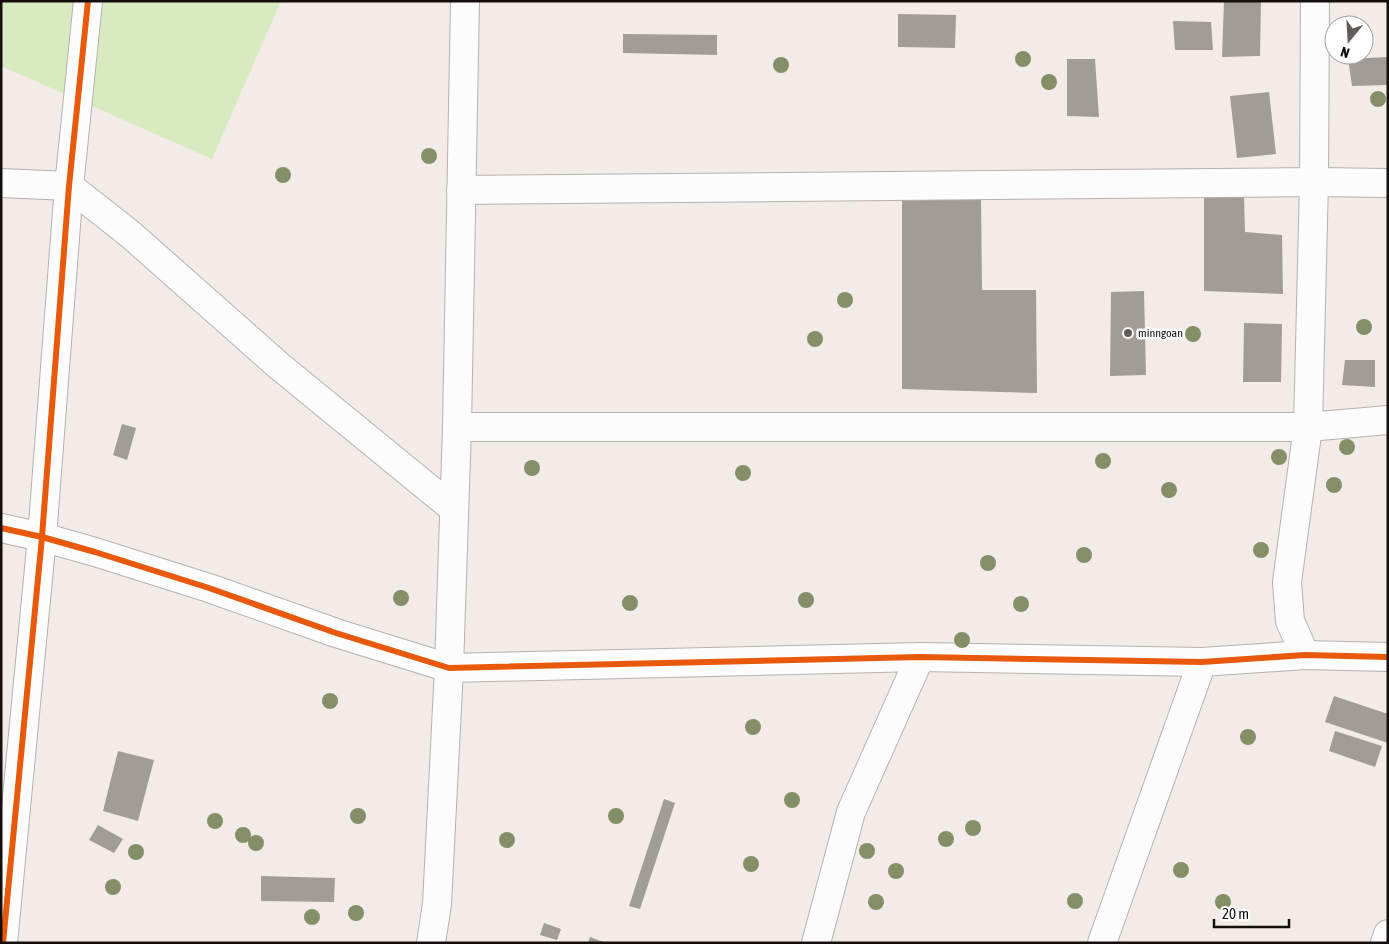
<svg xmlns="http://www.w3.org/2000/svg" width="1389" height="944" viewBox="0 0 1389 944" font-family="'Asap Condensed',sans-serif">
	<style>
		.green { fill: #d8eabf }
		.building { fill: #a29c99 }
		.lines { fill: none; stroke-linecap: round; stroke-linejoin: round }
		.minor-casing { stroke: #b6b1af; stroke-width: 30 }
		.minor { stroke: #fdfcfc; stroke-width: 28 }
		.cycleway-casing { stroke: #fff; stroke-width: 9 }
		.cycleway { stroke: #e8590c; stroke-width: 6 }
		.tree { fill: #848f68 }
		.poi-dot { fill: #625c5a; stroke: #fff; stroke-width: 2 }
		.labels { text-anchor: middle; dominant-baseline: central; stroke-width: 5; stroke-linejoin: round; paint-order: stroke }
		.poi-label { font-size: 12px; fill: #140f0d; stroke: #fff; text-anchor: start }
	</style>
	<rect width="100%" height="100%" fill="#f3ebe8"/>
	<path class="green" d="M1,1H281L212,159L1,66Z"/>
	<g class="building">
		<path d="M1224,1H1261L1260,56L1222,57Z"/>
		<path d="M898,14L956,15L955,48L898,47Z"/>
		<path d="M1173,21L1211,22L1213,50H1175Z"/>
		<path d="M623,34L717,35V55L623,53Z"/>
		<path d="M1388,57V85L1352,86L1348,59Z"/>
		<path d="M1067,59H1095L1099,117L1067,116Z"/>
		<path d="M1269,92L1276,154L1237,158L1230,96Z"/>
		<path d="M1244,195L1245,232L1282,235L1283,294L1204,291V196Z"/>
		<path d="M981,196L982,290H1036L1037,393L902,389V198Z"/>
		<path d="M1144,291L1146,375L1110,376L1111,292Z"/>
		<path d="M1244,323L1282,324L1281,382H1243Z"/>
		<path d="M1345,360H1375V387L1342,385Z"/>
		<path d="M122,424L136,428L127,460L113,455Z"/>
		<path d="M1334,696L1388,714V743L1325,722Z"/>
		<path d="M1335,731L1382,746L1375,767L1329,751Z"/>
		<path d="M118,751L154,760L138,821L103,811Z"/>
		<path d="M664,799L675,803L640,909L629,906Z"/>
		<path d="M98,825L123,839L114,853L89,840Z"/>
		<path d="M261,876L335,878L334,902L261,901Z"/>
		<path d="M544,923L561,929L557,940L540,935Z"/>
		<path d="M590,937L606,943H588Z"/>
	</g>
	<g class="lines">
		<defs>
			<g id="minor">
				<path d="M1,183L69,186L130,234L278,365L454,509"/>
				<path d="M461,190L1314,182L1388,183"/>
				<path d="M457,427H1308L1388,420"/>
				<path d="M1,528L42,537L95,552L209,588L336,633L449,668L920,657L1202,662L1305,655L1388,657"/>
				<path d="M1305,655L1290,621L1287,582L1308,427L1314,182L1315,1"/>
				<path d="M3,943L42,537L69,186L88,1"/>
				<path d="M431,943L437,904L449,668L457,427L465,1"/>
				<path d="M816,943L851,812L920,657"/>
				<path d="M1102,943L1202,662"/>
				<path d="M1385,943L1388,934"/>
			</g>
		</defs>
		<use href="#minor" class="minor-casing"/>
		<use href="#minor" class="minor"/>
		<defs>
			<g id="cycleway">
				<path d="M1,528L42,537L95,552L209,588L336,633L449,668L920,657L1202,662L1305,655L1388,657"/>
				<path d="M3,943L42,537L69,186L88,1"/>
			</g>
		</defs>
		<use href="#cycleway" class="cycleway-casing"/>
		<use href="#cycleway" class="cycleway"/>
	</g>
	<g class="tree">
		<circle cx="1023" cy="59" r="8"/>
		<circle cx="781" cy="65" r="8"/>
		<circle cx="1049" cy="82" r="8"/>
		<circle cx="1378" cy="99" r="8"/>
		<circle cx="429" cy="156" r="8"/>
		<circle cx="283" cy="175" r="8"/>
		<circle cx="845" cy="300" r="8"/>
		<circle cx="1364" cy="327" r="8"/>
		<circle cx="1193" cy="334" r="8"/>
		<circle cx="815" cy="339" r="8"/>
		<circle cx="1347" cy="447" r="8"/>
		<circle cx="1279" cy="457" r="8"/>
		<circle cx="1103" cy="461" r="8"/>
		<circle cx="532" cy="468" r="8"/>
		<circle cx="743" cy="473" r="8"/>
		<circle cx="1334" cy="485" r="8"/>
		<circle cx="1169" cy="490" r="8"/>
		<circle cx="1261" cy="550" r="8"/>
		<circle cx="1084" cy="555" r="8"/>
		<circle cx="988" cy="563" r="8"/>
		<circle cx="401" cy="598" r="8"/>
		<circle cx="806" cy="600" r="8"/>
		<circle cx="630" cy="603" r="8"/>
		<circle cx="1021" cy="604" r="8"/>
		<circle cx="962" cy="640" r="8"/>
		<circle cx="330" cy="701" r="8"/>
		<circle cx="753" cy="727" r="8"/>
		<circle cx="1248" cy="737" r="8"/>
		<circle cx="792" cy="800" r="8"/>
		<circle cx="358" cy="816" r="8"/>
		<circle cx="616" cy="816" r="8"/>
		<circle cx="215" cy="821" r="8"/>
		<circle cx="973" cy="828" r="8"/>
		<circle cx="243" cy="835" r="8"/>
		<circle cx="946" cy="839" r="8"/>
		<circle cx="507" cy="840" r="8"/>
		<circle cx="256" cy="843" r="8"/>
		<circle cx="867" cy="851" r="8"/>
		<circle cx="136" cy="852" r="8"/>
		<circle cx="751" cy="864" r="8"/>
		<circle cx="1181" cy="870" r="8"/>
		<circle cx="896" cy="871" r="8"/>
		<circle cx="113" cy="887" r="8"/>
		<circle cx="1075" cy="901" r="8"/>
		<circle cx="876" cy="902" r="8"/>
		<circle cx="1223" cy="902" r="8"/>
		<circle cx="356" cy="913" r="8"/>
		<circle cx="312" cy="917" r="8"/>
	</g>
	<circle class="poi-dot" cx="1128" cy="333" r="5"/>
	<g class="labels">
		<g class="poi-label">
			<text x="1138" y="333">minngoan</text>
		</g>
	</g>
	<rect width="1389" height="944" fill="none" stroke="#140f0d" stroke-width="5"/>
	<g transform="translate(1349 40) rotate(198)"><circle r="24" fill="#ffffff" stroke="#a19f9e"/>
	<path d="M0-4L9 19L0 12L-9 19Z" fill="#625c5a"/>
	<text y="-8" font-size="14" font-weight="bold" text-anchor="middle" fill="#140f0d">N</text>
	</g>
	<path d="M1214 919v8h75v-8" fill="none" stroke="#140f0d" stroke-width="2.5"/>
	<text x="1222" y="919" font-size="15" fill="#140f0d" stroke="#ffffff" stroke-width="4" paint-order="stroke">20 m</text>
</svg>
